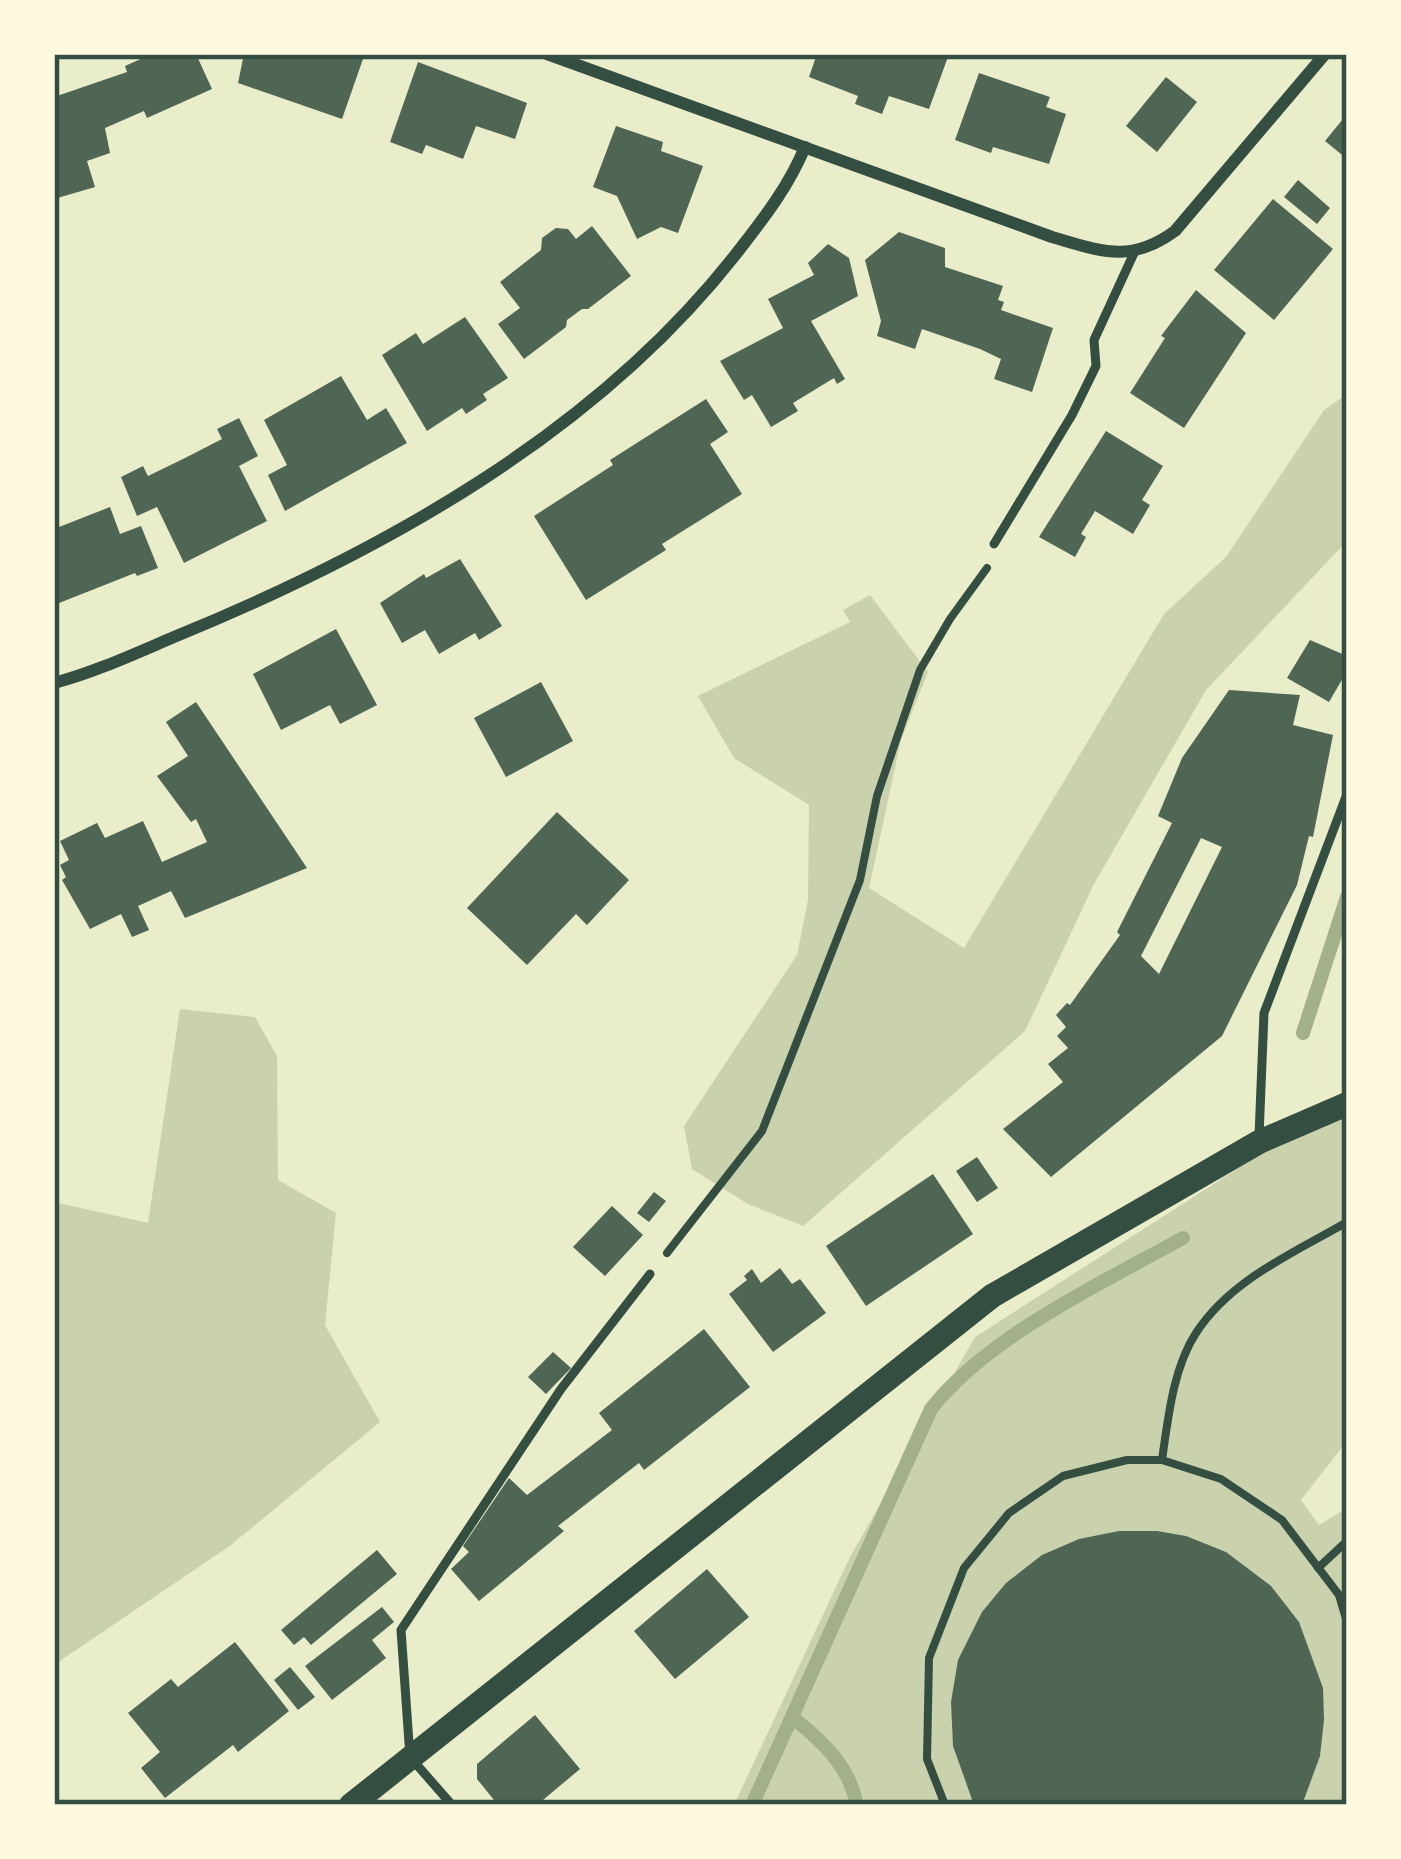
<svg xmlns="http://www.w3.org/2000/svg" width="1401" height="1859" viewBox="0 0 1401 1859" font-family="Montserrat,sans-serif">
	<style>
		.green { fill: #cad2ad }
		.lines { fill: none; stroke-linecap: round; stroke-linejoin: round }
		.stream { stroke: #a3b18a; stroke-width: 14 }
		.building { fill: #4f6655; fill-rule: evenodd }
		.path { stroke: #344e41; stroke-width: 8 }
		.service { stroke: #344e41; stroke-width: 9 }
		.minor { stroke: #344e41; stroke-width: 12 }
		.secondary { stroke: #344e41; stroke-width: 24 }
		.neatline { fill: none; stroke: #344e41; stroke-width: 4.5 }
	</style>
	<rect width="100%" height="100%" fill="#e9edc9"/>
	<g class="green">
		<path d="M1347,394V541L1206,690L1094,884L1025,1031L803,1226L748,1204L692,1169L684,1126L797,955L808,900L809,805L734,758L698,696L850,622L843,610L870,595L928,672L901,740L869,888L964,948L1164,614L1226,557L1324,410Z"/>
		<path d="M180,1009L255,1017L277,1056L278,1180L336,1213L325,1325L380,1422L231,1545L54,1665V1202L148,1223Z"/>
		<path d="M1347,1116V1441L1301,1500L1319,1525L1347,1508V1805H734L850,1557L975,1337L1259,1155Z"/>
	</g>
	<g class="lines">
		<g class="stream">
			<path d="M1303,1033L1347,897"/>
			<path d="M792,1717C822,1741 849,1765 857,1805"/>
			<path d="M752,1805L931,1409C988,1336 1102,1283 1183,1238"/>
		</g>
	</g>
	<g class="building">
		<path d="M152,54H196L212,89L147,118L144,111L105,128L110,153L87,161L95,187L54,199V97L127,72L125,66Z"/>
		<path d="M244,54H348L363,59L342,119L238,83Z"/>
		<path d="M817,54H949L929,109L889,96L882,114L855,104L858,96L809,77Z"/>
		<path d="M418,62L527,103L515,139L476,126L463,159L426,145L422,154L390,142Z"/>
		<path d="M979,73L1050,97L1046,107L1066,114L1049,164L993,147L991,153L955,140Z"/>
		<path d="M1166,77L1197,102L1157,152L1126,126Z"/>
		<path d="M1347,114V159L1325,141Z"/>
		<path d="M616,126L663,142L661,151L703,166L678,233L661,227L637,239L617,196L593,187Z"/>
		<path d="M1298,180L1330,208L1317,224L1284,197Z"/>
		<path d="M1273,199L1333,249L1274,320L1214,270Z"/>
		<path d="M592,226L631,276L588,309H582L567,320L566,327L524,359L498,324L520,308L500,282L541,250L542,238L556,228L568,229L576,239Z"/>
		<path d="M899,232L945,248V267L1003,286L998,300L1004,302L1001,310L1053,328L1032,392L994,379L1001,359L980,349L922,329L915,349L877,336L881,321L865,260Z"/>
		<path d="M828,244L849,258L858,296L811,321L845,379L837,384L834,378L793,403L798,411L771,427L752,395L744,400L720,361L783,328L768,299L814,275L808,263Z"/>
		<path d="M1196,290L1246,333L1184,428L1130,393L1165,338L1161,336Z"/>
		<path d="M465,317L508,378L483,394L487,400L466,414L462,408L427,431L382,355L416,333L423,344Z"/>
		<path d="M341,376L367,420L386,408L407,443L285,511L268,475L287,465L264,420Z"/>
		<path d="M706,399L728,432L710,444L742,494L662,544L666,550L586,600L534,516L613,465L610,460Z"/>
		<path d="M239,418L258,456L239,466L267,521L184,563L157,507L137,516L121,477L143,466L148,476L185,458L222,439L217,429Z"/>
		<path d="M1106,431L1163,466L1142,500L1150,505L1133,534L1095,511L1081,534L1086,537L1075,557L1039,537Z"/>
		<path d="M110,507L120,534L141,526L158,568L137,576L135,573L54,605V529Z"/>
		<path d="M460,559L502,626L479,640L475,633L439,654L425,630L402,643L380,603L424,574L426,578Z"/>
		<path d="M336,629L377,705L340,724L330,705L281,730L253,674Z"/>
		<path d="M1310,640L1347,656V671L1329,702L1287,678Z"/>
		<path d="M541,682L573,741L506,777L474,718Z"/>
		<path d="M1229,690L1300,695L1293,725L1333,735L1313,837L1309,836L1297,885L1222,1036L1051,1177L1003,1129L1063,1082L1048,1064L1068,1048L1057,1036L1066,1027L1056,1015L1067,1003L1070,1005L1120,935L1117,932L1172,823L1158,816L1182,758ZM1201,838L1222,847L1159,974L1141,956Z"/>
		<path d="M196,702L307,868L185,918L171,891L138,906L149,930L132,937L121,914L90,929L62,880L66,877L60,865L69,860L60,841L97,823L105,838L143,821L162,862L207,842L196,819L191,822L157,776L188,756L166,722Z"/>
		<path d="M557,812L629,880L587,925L576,914L527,965L467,908Z"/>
		<path d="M977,1157L998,1188L977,1202L956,1171Z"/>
		<path d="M933,1174L973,1234L866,1306L826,1246Z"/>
		<path d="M654,1192L666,1201L649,1222L637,1213Z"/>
		<path d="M612,1206L643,1235L605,1276L573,1247Z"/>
		<path d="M780,1268L792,1284L800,1279L826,1313L773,1352L729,1294L747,1280L744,1276L752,1269L761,1283Z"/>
		<path d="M704,1329L750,1387L644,1470L639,1463L558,1526L564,1531L479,1601L451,1569L469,1552L463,1546L509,1478L527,1495L612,1430L599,1413Z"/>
		<path d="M553,1352L571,1368L546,1394L528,1377Z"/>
		<path d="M1119,1531H1157L1186,1536L1226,1552L1271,1586L1299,1622L1323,1688L1324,1720L1320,1756L1302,1805H974L953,1746L951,1702L958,1660L982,1612L1006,1583L1042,1555L1079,1539Z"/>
		<path d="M377,1550L397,1574L311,1645L304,1637L294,1645L281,1630Z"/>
		<path d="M707,1569L749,1617L675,1679L634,1631Z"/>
		<path d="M382,1607L394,1622L372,1640L386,1658L332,1700L305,1666Z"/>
		<path d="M235,1642L289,1711L238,1752L233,1745L165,1798L141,1768L160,1752L128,1713L171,1679L178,1687Z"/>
		<path d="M290,1667L315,1697L298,1710L274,1680Z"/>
		<path d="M535,1715L580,1769L537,1805H498L477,1779V1764Z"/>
	</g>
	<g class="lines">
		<g class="path">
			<path d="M667,1253L762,1131L860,880L877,796L920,670L950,619L987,568"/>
			<path d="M1162,1460C1168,1419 1173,1368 1196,1333C1231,1279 1294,1253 1347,1222"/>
			<path d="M1318,1568L1347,1541"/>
			<path d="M945,1805L927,1759L929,1658L964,1568L1009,1513L1063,1476L1127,1460H1162L1221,1479L1282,1520L1339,1595L1347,1622"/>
		</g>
		<g class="service">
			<path d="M994,544L1072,415L1096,366L1094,340L1134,253"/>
			<path d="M1259,1136L1264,1013L1347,794"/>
			<path d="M452,1805L410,1757L401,1630L561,1389L650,1274"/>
		</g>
		<g class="minor">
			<path d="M547,54L1052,237C1101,251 1130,264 1175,231L1325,54"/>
			<path d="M54,683C95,672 134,654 174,637C382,552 595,434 736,254C763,219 788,188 805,147"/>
		</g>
		<path class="secondary" d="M351,1805L992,1296L1259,1142L1347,1104"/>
	</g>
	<rect width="1401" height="1859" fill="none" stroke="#fefae0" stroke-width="114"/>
	<rect x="57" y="57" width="1287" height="1745" class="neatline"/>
</svg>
